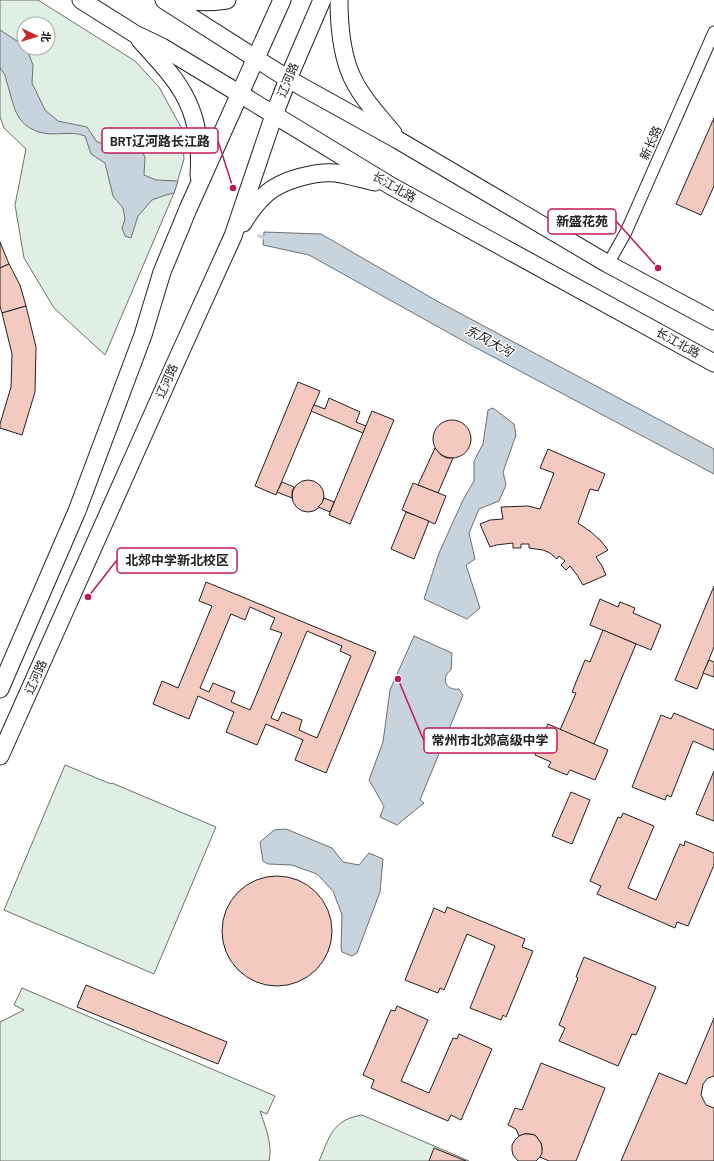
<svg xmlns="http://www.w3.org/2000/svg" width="714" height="1161" viewBox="0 0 714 1161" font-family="'Archivo Narrow','Noto Sans SC',sans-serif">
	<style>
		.green { fill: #e0efe3; stroke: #6f6f6f; fill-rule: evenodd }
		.water { fill: #c7d3dd; stroke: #6f6f6f }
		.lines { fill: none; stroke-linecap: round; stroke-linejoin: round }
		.stream { stroke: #c7d3dd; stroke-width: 3.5 }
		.building { fill: #f3c9c0; stroke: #222; fill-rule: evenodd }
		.minor-casing { stroke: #222; stroke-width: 13 }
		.primary-casing { stroke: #222; stroke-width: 19 }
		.minor { stroke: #fff; stroke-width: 11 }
		.primary { stroke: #fff; stroke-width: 17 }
		.labels { text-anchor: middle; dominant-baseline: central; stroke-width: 3; stroke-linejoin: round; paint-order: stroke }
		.street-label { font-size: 12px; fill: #222; stroke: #fff }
		.water-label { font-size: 13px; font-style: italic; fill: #222; stroke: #fff }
		.leader { fill: none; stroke: #c2185b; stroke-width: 1.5 }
		.callout-dot { fill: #c2185b; stroke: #fff; stroke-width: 1.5 }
		.callout { fill: #fff; stroke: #c2185b; stroke-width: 1.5 }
		.callout-label { font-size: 13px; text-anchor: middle; font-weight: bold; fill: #222 }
	</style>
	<rect width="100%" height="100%" fill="#fff"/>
	<g class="green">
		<path d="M0,0H38L135,61L159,87L182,129L184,159L174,193L105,355L54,308L24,258L15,205L26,149L4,128L0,117ZM24,24H48V48H24Z"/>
		<path d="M65,765L111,784L112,783L216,827L154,974L4,910Z"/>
		<path d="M22,988L275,1096L267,1114L260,1111C265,1126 273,1145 269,1161H0V1022L24,1010L14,1005Z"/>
		<path d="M362,1115L469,1161H319C330,1136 332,1120 362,1115Z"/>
	</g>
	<g class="water">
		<path d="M0,30L23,45L24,48H25L28,52L33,65L32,83L45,110L58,121L87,127L97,142L111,146L118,142L126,131L137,142L145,157L144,175L156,180L178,181L174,193L166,195L152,200L138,216L131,238L125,236L122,228L125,219L123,208L113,196L105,163L91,154L85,136C70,130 54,137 39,132C14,124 14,104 7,83C6,81 6,77 5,75C3,72 1,70 0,67C0,57 0,40 0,30Z"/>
		<path d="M264,232L321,234L437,301L714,449V474L467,343L309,255L263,245Z"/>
		<path d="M493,408L514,424L516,435L503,472L506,485L499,501L479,509L469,533L475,559L466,565L480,608L467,619L424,599L439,553L463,500L474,481V461L483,444L488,410Z"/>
		<path d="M414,636L452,653L451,670C440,678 446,691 459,689L463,695L420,800L424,803L397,825L380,817L384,806L369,780L383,742L390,690Z"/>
		<path d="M286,829L332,848L343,862L359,865L369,853L383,859L380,892L357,953L352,956L342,952L341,948L342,915L333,891L317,874L292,865L268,864L263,861L260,842L274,830Z"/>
	</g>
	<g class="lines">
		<path class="stream" d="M259,236L268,239"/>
	</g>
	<g class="building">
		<path d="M714,118V186L701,215L676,204Z"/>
		<path d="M0,242L9,264L0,268Z"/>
		<path d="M9,264L20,285L26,306L2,313L0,306V268Z"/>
		<path d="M26,306L36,347L35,392L22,435L0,428V424L11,387L12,354L2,313Z"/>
		<path d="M298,382L320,391L276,495L255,486Z"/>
		<path d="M329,398L360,412L356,422L366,426L363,433L311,411L314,405L325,409Z"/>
		<path d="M372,411L394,420L350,524L329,515Z"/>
		<circle cx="452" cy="439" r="19"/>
		<path d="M435,448L441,455L447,458H453L438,493L418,485Z"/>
		<path d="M548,449L605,474L598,491L590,489L578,523L591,532L601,541L608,550L596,557L602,566L606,575L583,585L577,575L570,566L566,570L561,565L565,561L559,556L557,559L550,553L543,550L529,548V544H521V548H513V543L496,545L490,547L480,524L490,520L503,519L501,507L528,506L540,509L554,473L540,468Z"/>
		<circle cx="308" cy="496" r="16"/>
		<path d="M282,482L294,487L292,492V498L277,492Z"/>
		<path d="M413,483L446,496L435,524L402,510Z"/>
		<path d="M324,498L334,502L330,512L318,507L322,503Z"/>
		<path d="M406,512L429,521L414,559L391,549Z"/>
		<path d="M206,582L376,652L326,773L295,760L303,740L266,724L257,745L226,732L234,712L198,696L189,719L153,704L162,681L178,688L212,606L199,601ZM250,607L275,618L270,629L282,633L250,710L231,702L235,692L213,683L209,692L200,688L231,614L245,620ZM307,631L342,646L340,651L351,656L317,738L299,730L302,720L282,712L278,721L271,718Z"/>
		<path d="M714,586V647L697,689L675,680Z"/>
		<path d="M600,599L618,607L620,602L635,608L633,613L661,625L651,650L590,625Z"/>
		<path d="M603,630L636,644L594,744L560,730L576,693L572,692L585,660L590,662Z"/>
		<path d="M709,660L714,662V677L703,673Z"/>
		<path d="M674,713L714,730V750L693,741L671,797L667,795L665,800L632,787L661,715L671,719Z"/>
		<path d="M548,724L608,750L595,780L570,770L567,775L548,767L551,762L535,755Z"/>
		<path d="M714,771V821L696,814Z"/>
		<path d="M571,792L590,800L572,844L552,836Z"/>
		<path d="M623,813L654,826L628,888L656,900L680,844L684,846L685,841L714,853V865L688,926L677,922L675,928L597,894L601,886L590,881L618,817L621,818Z"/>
		<circle cx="277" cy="931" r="55"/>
		<path d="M447,907L525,939L522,947L533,951L506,1017L503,1015L501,1020L470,1008L495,946L467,934L444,990L440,988L438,993L405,980L434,908L445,913Z"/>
		<path d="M584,957L656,987L636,1035L632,1034L618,1066L559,1041L565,1028L559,1025L578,978L576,977Z"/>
		<path d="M86,985L227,1042L218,1064L77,1007Z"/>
		<path d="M397,1006L428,1020L401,1081L429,1093L453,1038L457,1039L459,1034L492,1049L461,1120L451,1115L448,1121L371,1088L374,1080L363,1075L391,1010L395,1011Z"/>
		<path d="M714,1018V1076L708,1078L703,1084L701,1095L706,1105L714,1108V1161H621L659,1073L686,1084Z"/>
		<path d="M541,1063L605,1088L576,1161H549L540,1157L542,1148L541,1143L535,1135L529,1134H524L519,1136L516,1129L508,1125L515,1108L522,1110Z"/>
		<path d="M524,1134H529L535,1135L541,1143L542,1148V1153L540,1157L536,1161H518L513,1155L512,1150V1145L515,1140L519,1136Z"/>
		<path d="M434,1148L466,1161H429Z"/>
	</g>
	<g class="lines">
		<defs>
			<path id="minor" d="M608,264L626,232L714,32"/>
			<g id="primary">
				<path d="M81,0L135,34L162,47L240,94L391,186L714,363"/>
				<path d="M164,0L288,79L398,140L608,264L714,321"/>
				<path d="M184,0C198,3 213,2 227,0"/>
				<path d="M339,0C339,23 341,48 349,70C358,94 377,114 393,133"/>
				<path d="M140,40C155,57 172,73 183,93C197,117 201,148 199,176"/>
				<path d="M243,223C249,213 258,201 266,194C281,180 316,171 336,173C349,175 362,179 375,182"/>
				<path d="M0,689L77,511L143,335L162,272L188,209L282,0"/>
				<path d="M0,756L175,364L233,236L274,115L288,79L322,0"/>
			</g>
		</defs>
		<use href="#minor" class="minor-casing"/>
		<use href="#primary" class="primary-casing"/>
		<use href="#minor" class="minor"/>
		<use href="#primary" class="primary"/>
	</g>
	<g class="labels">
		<g class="street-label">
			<text transform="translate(288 80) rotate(-67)">辽河路</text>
			<text transform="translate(651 143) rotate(-66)">新长路</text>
			<text transform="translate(394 187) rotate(30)">长江北路</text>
			<text transform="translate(678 343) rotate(29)">长江北路</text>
			<text transform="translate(167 381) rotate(-66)">辽河路</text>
			<text transform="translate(36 677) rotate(-66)">辽河路</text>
		</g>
		<g class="water-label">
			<text transform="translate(489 341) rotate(28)">东风大沟</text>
		</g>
	</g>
	<path class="leader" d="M233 188L218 141M658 268L616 221M88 597L117 560M398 679L424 741"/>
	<g class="callout-dot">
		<circle cx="233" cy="188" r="4"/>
		<circle cx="658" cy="268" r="4"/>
		<circle cx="88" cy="597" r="4"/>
		<circle cx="398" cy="679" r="4"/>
	</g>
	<g class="callout">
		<rect x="102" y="128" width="116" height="25" rx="4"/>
		<rect x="548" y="209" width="68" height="25" rx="4"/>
		<rect x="117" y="548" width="120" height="25" rx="4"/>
		<rect x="424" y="728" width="133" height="25" rx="4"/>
	</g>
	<g class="callout-label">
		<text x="160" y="146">BRT辽河路长江路</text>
		<text x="582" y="226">新盛花苑</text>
		<text x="177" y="565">北郊中学新北校区</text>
		<text x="490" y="745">常州市北郊高级中学</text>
	</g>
	<g transform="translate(36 36) rotate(94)"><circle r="19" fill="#ffffff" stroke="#a7a7a7"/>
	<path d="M0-3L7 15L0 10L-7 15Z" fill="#c62828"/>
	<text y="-6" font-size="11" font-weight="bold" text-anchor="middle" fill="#222222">北</text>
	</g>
</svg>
